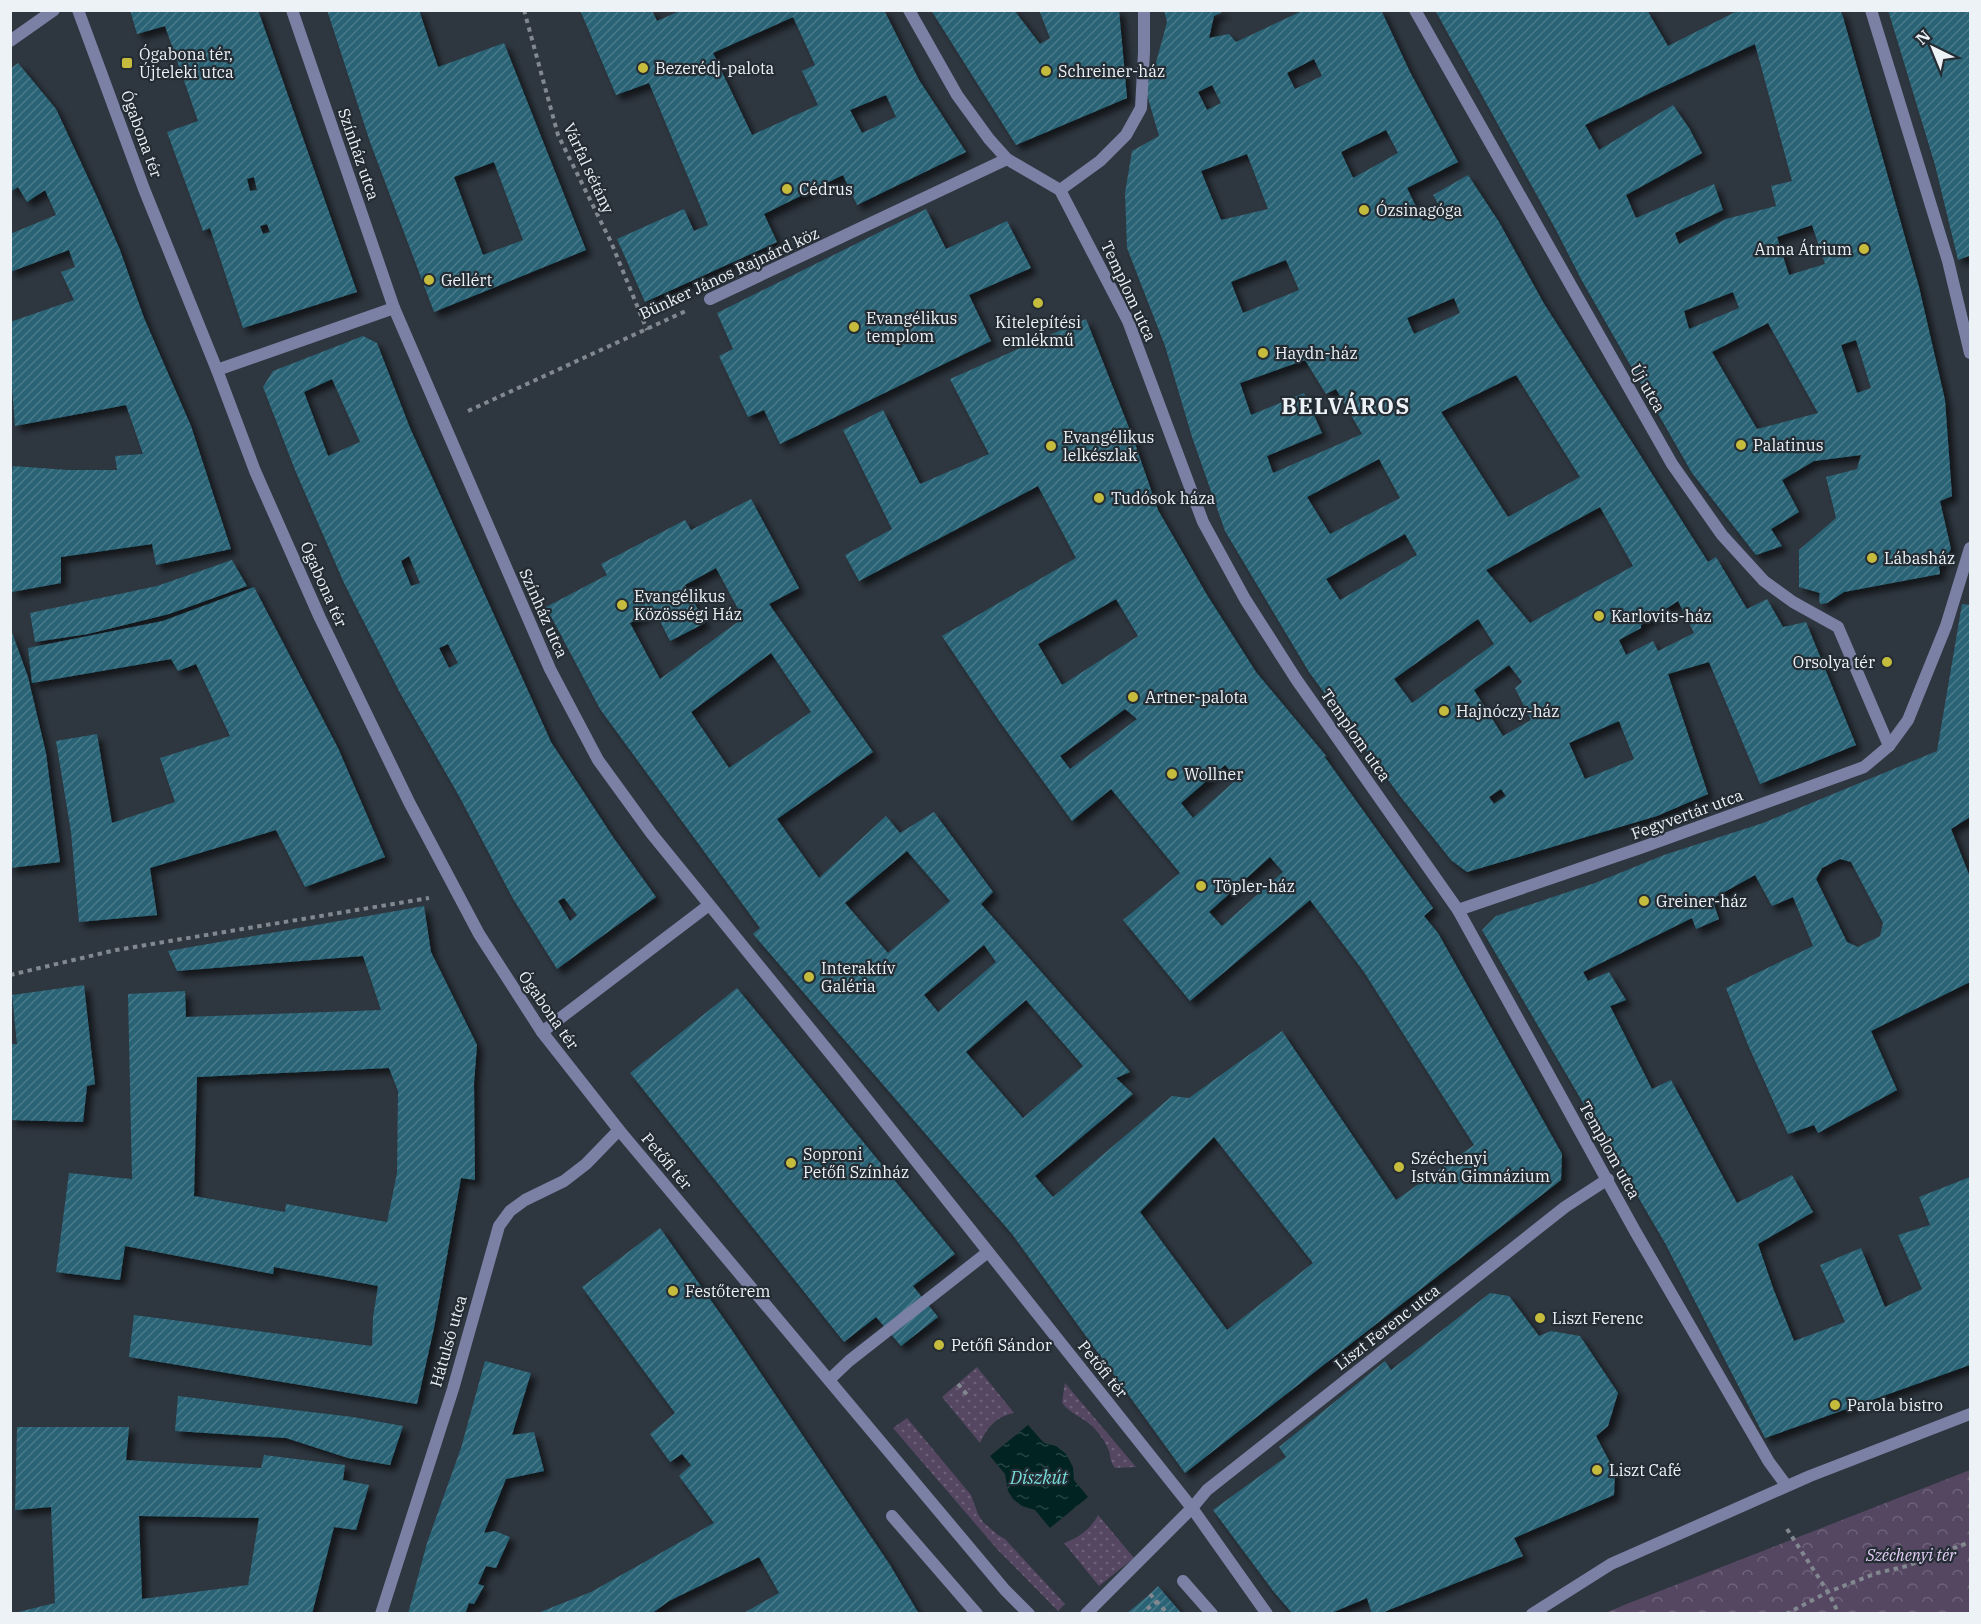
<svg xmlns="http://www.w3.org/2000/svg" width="1981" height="1624" viewBox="0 0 1981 1624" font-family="'IBM Plex Serif',serif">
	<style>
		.grass { fill: url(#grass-dots) }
		.park { fill: url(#park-crowns) }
		.water { fill: url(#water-ripples) }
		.building { fill: url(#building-hatch); fill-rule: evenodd; filter: url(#shadow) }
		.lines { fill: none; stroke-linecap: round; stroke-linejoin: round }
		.path { stroke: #81888f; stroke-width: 4; stroke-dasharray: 4.5 4.5; stroke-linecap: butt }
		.service { stroke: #7b80a5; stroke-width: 12 }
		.pedestrian { stroke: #7b80a5; stroke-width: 12 }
		.minor { stroke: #7b80a5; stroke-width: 12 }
		.tertiary { stroke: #7b80a5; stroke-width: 12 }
		.poi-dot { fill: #c5bc3d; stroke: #242c34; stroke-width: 2 }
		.labels { text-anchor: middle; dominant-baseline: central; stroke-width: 4.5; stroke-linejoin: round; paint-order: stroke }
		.poi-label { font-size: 16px; fill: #edf2f7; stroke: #242c34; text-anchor: start }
		.street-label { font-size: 16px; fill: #edf2f7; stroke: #242c34 }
		.park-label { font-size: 16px; font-style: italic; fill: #e4cff7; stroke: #242c34 }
		.water-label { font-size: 18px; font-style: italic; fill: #77ddd9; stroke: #242c34 }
		.district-label { font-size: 22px; font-weight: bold; letter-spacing: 1.5px; fill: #edf2f7; stroke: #242c34 }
	</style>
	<defs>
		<pattern id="grass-dots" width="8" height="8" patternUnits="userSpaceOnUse" patternTransform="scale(1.5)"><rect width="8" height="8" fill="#554762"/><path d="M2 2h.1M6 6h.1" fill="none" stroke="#6e6279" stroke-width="1.8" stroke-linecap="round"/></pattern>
		<pattern id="park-crowns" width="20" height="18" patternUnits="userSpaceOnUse" patternTransform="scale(1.5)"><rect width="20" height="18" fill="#554762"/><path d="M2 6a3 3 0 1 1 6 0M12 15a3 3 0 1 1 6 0" fill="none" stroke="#6e6279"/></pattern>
		<pattern id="water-ripples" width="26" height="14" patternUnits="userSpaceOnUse" patternTransform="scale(1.5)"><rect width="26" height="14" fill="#012423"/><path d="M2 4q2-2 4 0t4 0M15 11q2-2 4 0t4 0" fill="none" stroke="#264444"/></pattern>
		<pattern id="building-hatch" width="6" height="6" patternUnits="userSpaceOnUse" patternTransform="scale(1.5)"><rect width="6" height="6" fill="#2a6375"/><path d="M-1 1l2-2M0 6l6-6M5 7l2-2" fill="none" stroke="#497a89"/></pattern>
		<filter id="shadow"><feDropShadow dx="5.5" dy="5.5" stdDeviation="3" flood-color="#0009"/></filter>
	</defs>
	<rect width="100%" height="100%" fill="#2e363f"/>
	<g class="grass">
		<path d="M977,1367L1014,1413C997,1416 987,1427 980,1443L942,1397Z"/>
		<path d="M1065,1382V1383L1136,1467L1115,1468C1110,1462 1111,1458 1109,1451C1106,1443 1101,1436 1096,1430C1086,1418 1071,1415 1062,1403Z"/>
		<path d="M907,1418L971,1495L978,1514L983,1522L998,1535L1005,1539L1065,1604L1058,1611L997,1549L893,1428Z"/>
		<path d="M1098,1515L1134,1558L1099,1586L1064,1543C1078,1538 1091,1529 1098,1515Z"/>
	</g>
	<path class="park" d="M1970,1470V1613H1606L1624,1605Z"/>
	<path class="water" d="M1028,1425L1044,1443L1056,1446L1066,1454L1073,1467L1074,1480L1088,1497L1050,1528L1035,1510L1022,1506L1013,1499L1008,1491L1005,1474L990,1456Z"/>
	<g class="building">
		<path d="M130,10H258L357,292L243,328L210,228L203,231L167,132L198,121L165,26L137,34ZM254,177L257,190L250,191L247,179ZM267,224L270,232L263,234L260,226Z"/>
		<path d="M327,10H419L438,67L504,43L586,250L434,312L370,142ZM494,162L523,240L483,255L454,177Z"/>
		<path d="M580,10H652L657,21L682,10H884L919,80L966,152L857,205L843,175L764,214L777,242L645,302L617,239L684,209L694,231L708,225L649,83L616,95ZM793,17L815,65L802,71L818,105L752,135L713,53ZM886,95L896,117L862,133L850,110Z"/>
		<path d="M931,10H1014L1040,44L1050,38L1039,10H1119L1127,98L1016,145Z"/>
		<path d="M1164,10H1226L1214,16L1209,38L1229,34L1236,42L1304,10H1381L1410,72L1458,162L1407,188L1423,221L1444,214L1433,195L1468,175L1499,222L1543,302L1708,562L1716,557L1747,609L1767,599L1783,627L1806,622L1856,745L1760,784L1709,662L1668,674L1708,794L1657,816L1467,872L1451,860L1400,796L1309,672L1225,531L1192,437L1165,346L1127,248L1125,193L1132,151L1159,136L1145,88L1154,70L1167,22ZM1314,59L1322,76L1295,89L1287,73ZM1212,85L1221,103L1207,110L1198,92ZM1386,130L1398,153L1353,178L1341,152ZM1247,154L1268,209L1221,220L1201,171ZM1286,260L1299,290L1243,313L1231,282ZM1454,298L1460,313L1414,334L1407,318ZM1305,360L1326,394L1336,389L1362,434L1273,473L1267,456L1322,433L1304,393L1251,415L1240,383ZM1516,375L1580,477L1508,517L1441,412ZM1379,459L1400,498L1330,534L1307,497ZM1600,507L1633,566L1530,623L1486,570ZM1405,534L1417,555L1340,600L1326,579ZM1678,601L1694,633L1658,651L1653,641L1626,655L1619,640L1641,628V625ZM1478,619L1494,644L1412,703L1394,679ZM1509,665L1522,682L1515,688L1531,720L1503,736L1474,690ZM1619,721L1634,759L1585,779L1569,743ZM1501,789L1506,796L1494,804L1489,797Z"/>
		<path d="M1435,10H1647L1668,46L1739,10H1840L1843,17L1919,287L1945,400L1952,496L1940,501L1951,549L1939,567L1940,574L1844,592L1827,603L1820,604L1819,598L1820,593L1799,587V550L1836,518L1826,477L1857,469L1861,455L1814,461L1782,480L1799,512L1771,529L1782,546L1756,555L1692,473L1581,279L1556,230ZM1755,44L1792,181L1771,186L1776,206L1726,219L1679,244L1675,233L1723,210L1714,184L1636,218L1626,195L1702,153L1689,128L1673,105L1599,150L1585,125L1654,91ZM1812,225L1825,264L1789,275L1777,237ZM1733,292L1739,308L1689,329L1684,311ZM1768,323L1818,413L1757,429L1712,352ZM1856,340L1871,388L1857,393L1841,345Z"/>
		<path d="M1888,10H1970V261L1969,256L1958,260L1935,165Z"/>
		<path d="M18,63L56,109L97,197L120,250L144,318L191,426L231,549L156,565L152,544L61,557V583L12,592L10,480L13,466L68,470H117L115,456L143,454L126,405L15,426L10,362V322L74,300L61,272L75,267L69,250L10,272V234L56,215L45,190L27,202L18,187L10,192V69Z"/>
		<path d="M926,209L946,249L1007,221L1031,268L969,295L991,341L780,444L764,410L748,417L719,356L733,349L717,313Z"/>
		<path d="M1086,319L1133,438L1158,510L1207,595L1256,672L1327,757L1324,756L1433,908L1424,916L1438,933L1562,1154L1561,1180L1185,1473L1012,1234L753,934L760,928L600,709L546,607L607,575L601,564L685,520L691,530L751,499L799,588L769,604L873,752L777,819L819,878L886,816L900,833L934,812L993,892L981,904L1130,1072L1116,1078L1133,1094L1035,1176L1053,1197L1172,1096L1189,1098L1282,1031L1396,1200L1474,1145L1364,972L1310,900L1190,1001L1123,920L1180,873L1111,789L1072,821L1000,722L942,636L1076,558L1038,486L859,581L845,555L892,529L843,430L883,410L920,484L989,454L950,379ZM716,568L743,618L660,679L630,623L655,611L670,641L705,623L685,585ZM1116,599L1138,636L1062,685L1038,644ZM771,653L811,712L729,768L691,712ZM1125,709L1137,719L1070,769L1060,756ZM1225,765L1237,779L1193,818L1181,803ZM907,851L950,901L888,953L845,903ZM1270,857L1283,872L1222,926L1209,912ZM984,945L996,962L938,1012L924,995ZM1026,1000L1083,1066L1023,1118L966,1052ZM1214,1137L1313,1263L1227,1330L1140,1212Z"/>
		<path d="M363,336L377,343L410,428L551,742L613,837L656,897L557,969L512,897L459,796L399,691L344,583L295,470L263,387L273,371ZM332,379L360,442L328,456L304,392ZM409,556L420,583L411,586L401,561ZM448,644L458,663L449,668L439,648ZM564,898L577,915L570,921L558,901Z"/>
		<path d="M232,560L247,586L169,614L88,634L35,642L30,613L157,586Z"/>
		<path d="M254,587L338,748L385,857L305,887L276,830L150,868L157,915L79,922L71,832L56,741L97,734L112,823L175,802L160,758L230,736L196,664L178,671L171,659L32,683L28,648L163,621Z"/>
		<path d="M1962,604L1970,605V817L1951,829L1970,877V982L1871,1031L1897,1090L1818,1133L1814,1125L1788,1134L1748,1045L1726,988L1813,946L1793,897L1772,906L1755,875L1712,899L1719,919L1696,929L1692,918L1583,972L1588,981L1609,972L1626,1000L1610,1006L1652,1089L1671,1080L1737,1203L1792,1175L1813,1212L1758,1244L1773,1288L1794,1341L1845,1322L1820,1265L1861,1248L1885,1307L1922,1289L1898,1235L1930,1225L1919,1197L1970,1177V1365L1765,1438L1665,1243L1482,930L1496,916L1595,883L1664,855L1763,823L1937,751ZM1840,859L1851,862L1883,923L1880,936L1858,947L1847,942L1816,879L1822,868Z"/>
		<path d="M10,627L28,677L46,753L60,862L10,868Z"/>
		<path d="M424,906L431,952L477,1045L474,1083L475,1180L461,1178L434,1328L417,1404L129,1357L134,1315L372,1346L373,1317L378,1286L274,1267L273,1274L125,1246L120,1280L56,1272L69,1173L132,1179L128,994L185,991L186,1017L381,1010L363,956L177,971L168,951ZM389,1068L398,1091L397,1173L387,1222L286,1204L285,1212L194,1196L197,1077Z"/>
		<path d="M84,985L95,1084L87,1086L83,1122L10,1120V1044H17L12,995Z"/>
		<path d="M737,988L955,1254L913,1286L938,1317L901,1346L876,1317L844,1342L630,1073Z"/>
		<path d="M660,1228L731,1329L890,1565L919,1614H742L779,1593L759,1557L669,1601L651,1614H535L591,1592L714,1523L679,1476L691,1465L682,1454L670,1462L650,1434L675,1413L582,1287Z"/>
		<path d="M1490,1293L1509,1296L1539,1336L1551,1331L1580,1336L1618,1393L1608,1426L1596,1436L1615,1472L1614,1495L1514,1538L1523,1556L1379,1614H1372L1367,1598L1329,1614H1293L1274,1592L1213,1510L1286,1457L1279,1447L1385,1361L1391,1370Z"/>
		<path d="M485,1361L531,1373L512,1435L534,1432L544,1471L506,1479L484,1533L495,1531L510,1537L496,1568L486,1566L478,1584L484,1586L474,1604L469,1603L465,1614H408L427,1543L461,1448Z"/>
		<path d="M178,1396L353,1417L403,1426L390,1465L348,1458L286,1438L175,1431Z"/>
		<path d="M17,1427H129L126,1460L261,1468L264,1455L345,1465L343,1480L369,1485L356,1530L334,1527L312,1614H10L55,1603L51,1507L15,1510ZM139,1516L259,1518L248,1585L142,1599Z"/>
		<path d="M1158,1586L1182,1614H1126L1150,1594Z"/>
	</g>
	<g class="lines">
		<g class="path">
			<path d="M524,10L558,135L611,242L647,330"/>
			<path d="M468,411L688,310"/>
			<path d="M10,975L116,950L429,898"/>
			<path d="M958,1384L969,1397"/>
			<path d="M1787,1529L1828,1592L1839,1614"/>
			<path d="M1150,1594L1168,1614"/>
			<path d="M1147,1609L1158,1601"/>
			<path d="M1786,1614L1828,1592L1877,1573L1907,1566L1970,1542"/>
		</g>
		<g class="service">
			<path d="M892,1516L977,1614"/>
			<path d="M1183,1581L1212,1614"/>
		</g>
		<g class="pedestrian">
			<path d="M829,1380L849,1361L988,1252"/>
			<path d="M1086,1614L1192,1508"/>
		</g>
		<g class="minor">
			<path d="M292,10L394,308L550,669L598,760L651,833L842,1068L1192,1508L1267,1614"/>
			<path d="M909,10L957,95L989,139L1007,159L1060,190L1128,321L1203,522L1245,599L1296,679L1458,910L1635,1231L1769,1462L1786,1485"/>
			<path d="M1415,10L1672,464L1722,535L1764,581L1793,602L1838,627L1889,746"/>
			<path d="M1871,10L1948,261L1970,353"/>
			<path d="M10,41L54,10"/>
			<path d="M1060,190L1100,161L1126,135L1141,108L1144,52V10"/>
			<path d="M710,299L1007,159"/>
			<path d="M217,370L394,308"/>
			<path d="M1458,910L1643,847L1864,767L1889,746L1908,720L1946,626L1970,548"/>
			<path d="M542,1032L709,905"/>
			<path d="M1192,1508L1207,1490L1565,1207L1608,1179"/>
			<path d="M381,1614L453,1389L499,1226L510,1211L525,1200L564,1181L586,1164L619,1130"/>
		</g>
		<g class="tertiary">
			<path d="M78,10L144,189L217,370L255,471L320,618L409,802L479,934L542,1032L619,1130L1005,1590L1029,1614"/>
			<path d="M1532,1614L1611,1564L1810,1476L1970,1414"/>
		</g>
	</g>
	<g class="poi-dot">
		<rect x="121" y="57" width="12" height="12" rx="3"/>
		<circle cx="643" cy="68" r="6"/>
		<circle cx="1046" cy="71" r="6"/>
		<circle cx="787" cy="189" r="6"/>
		<circle cx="1364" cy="210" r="6"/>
		<circle cx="1864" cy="249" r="6"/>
		<circle cx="429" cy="280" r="6"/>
		<circle cx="1038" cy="303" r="6"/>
		<circle cx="854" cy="327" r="6"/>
		<circle cx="1263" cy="353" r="6"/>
		<circle cx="1741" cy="445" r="6"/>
		<circle cx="1051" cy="446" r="6"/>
		<circle cx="1099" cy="498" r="6"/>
		<circle cx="1872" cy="558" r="6"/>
		<circle cx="622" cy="605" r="6"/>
		<circle cx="1599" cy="616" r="6"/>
		<circle cx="1887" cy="662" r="6"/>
		<circle cx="1133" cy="697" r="6"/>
		<circle cx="1444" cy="711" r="6"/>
		<circle cx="1172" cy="774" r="6"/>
		<circle cx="1201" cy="886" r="6"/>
		<circle cx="1644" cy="901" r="6"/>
		<circle cx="809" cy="977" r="6"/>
		<circle cx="791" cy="1163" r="6"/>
		<circle cx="1399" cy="1167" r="6"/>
		<circle cx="673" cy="1291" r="6"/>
		<circle cx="1540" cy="1318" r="6"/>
		<circle cx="939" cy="1345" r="6"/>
		<circle cx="1835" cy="1405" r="6"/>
		<circle cx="1597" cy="1470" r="6"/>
	</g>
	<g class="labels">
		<g class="poi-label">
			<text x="139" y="54">Ógabona tér,<tspan x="139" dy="18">Újteleki utca</tspan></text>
			<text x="655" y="68">Bezerédj-palota</text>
			<text x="1058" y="71">Schreiner-ház</text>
			<text x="799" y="189">Cédrus</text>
			<text x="1376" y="210">Ózsinagóga</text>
			<text x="1852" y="249" text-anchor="end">Anna Átrium</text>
			<text x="441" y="280">Gellért</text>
			<text x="866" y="318">Evangélikus<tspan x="866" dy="18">templom</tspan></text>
			<text x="1038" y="322" text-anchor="middle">Kitelepítési<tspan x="1038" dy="18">emlékmű</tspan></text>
			<text x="1275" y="353">Haydn-ház</text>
			<text x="1063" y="437">Evangélikus<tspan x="1063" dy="18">lelkészlak</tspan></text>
			<text x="1753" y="445">Palatinus</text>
			<text x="1111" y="498">Tudósok háza</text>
			<text x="1884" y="558">Lábasház</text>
			<text x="634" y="596">Evangélikus<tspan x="634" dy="18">Közösségi Ház</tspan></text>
			<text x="1611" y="616">Karlovits-ház</text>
			<text x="1875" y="662" text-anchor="end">Orsolya tér</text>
			<text x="1145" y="697">Artner-palota</text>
			<text x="1456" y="711">Hajnóczy-ház</text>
			<text x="1184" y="774">Wollner</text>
			<text x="1213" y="886">Töpler-ház</text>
			<text x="1656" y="901">Greiner-ház</text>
			<text x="821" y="968">Interaktív<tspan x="821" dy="18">Galéria</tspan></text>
			<text x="803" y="1154">Soproni<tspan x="803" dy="18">Petőfi Színház</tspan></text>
			<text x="1411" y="1158">Széchenyi<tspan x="1411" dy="18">István Gimnázium</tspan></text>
			<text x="685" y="1291">Festőterem</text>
			<text x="1552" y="1318">Liszt Ferenc</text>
			<text x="951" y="1345">Petőfi Sándor</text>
			<text x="1847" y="1405">Parola bistro</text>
			<text x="1609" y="1470">Liszt Café</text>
		</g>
		<g class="street-label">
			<text transform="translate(142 134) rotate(70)">Ógabona tér</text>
			<text transform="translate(359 154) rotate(71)">Színház utca</text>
			<text transform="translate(589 168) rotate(65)">Várfal sétány</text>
			<text transform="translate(729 273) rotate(-25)">Bünker János Rajnárd köz</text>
			<text transform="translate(1129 291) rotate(65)">Templom utca</text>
			<text transform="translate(1648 388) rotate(60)">Új utca</text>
			<text transform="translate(324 584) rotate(66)">Ógabona tér</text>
			<text transform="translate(544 613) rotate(66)">Színház utca</text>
			<text transform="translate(1356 735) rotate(55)">Templom utca</text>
			<text transform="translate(1687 814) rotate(-20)">Fegyvertár utca</text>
			<text transform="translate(549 1010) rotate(55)">Ógabona tér</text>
			<text transform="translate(1610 1150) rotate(61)">Templom utca</text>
			<text transform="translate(667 1161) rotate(50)">Petőfi tér</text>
			<text transform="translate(1387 1327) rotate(-38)">Liszt Ferenc utca</text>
			<text transform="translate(448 1341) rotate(-74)">Hátulsó utca</text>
			<text transform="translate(1103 1369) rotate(51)">Petőfi tér</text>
		</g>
		<g class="park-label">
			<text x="1911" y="1555">Széchenyi tér</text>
		</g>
		<g class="water-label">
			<text x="1039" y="1477">Díszkút</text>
		</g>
		<g class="district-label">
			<text x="1346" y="405">BELVÁROS</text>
		</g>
	</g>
	<rect width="1981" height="1624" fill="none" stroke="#edf2f7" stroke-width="24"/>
	<g transform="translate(1933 48) rotate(317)" stroke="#242c34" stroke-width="4.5" paint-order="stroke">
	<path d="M0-4.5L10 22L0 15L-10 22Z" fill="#edf2f7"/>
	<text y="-9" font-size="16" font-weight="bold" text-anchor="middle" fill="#edf2f7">N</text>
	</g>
</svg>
